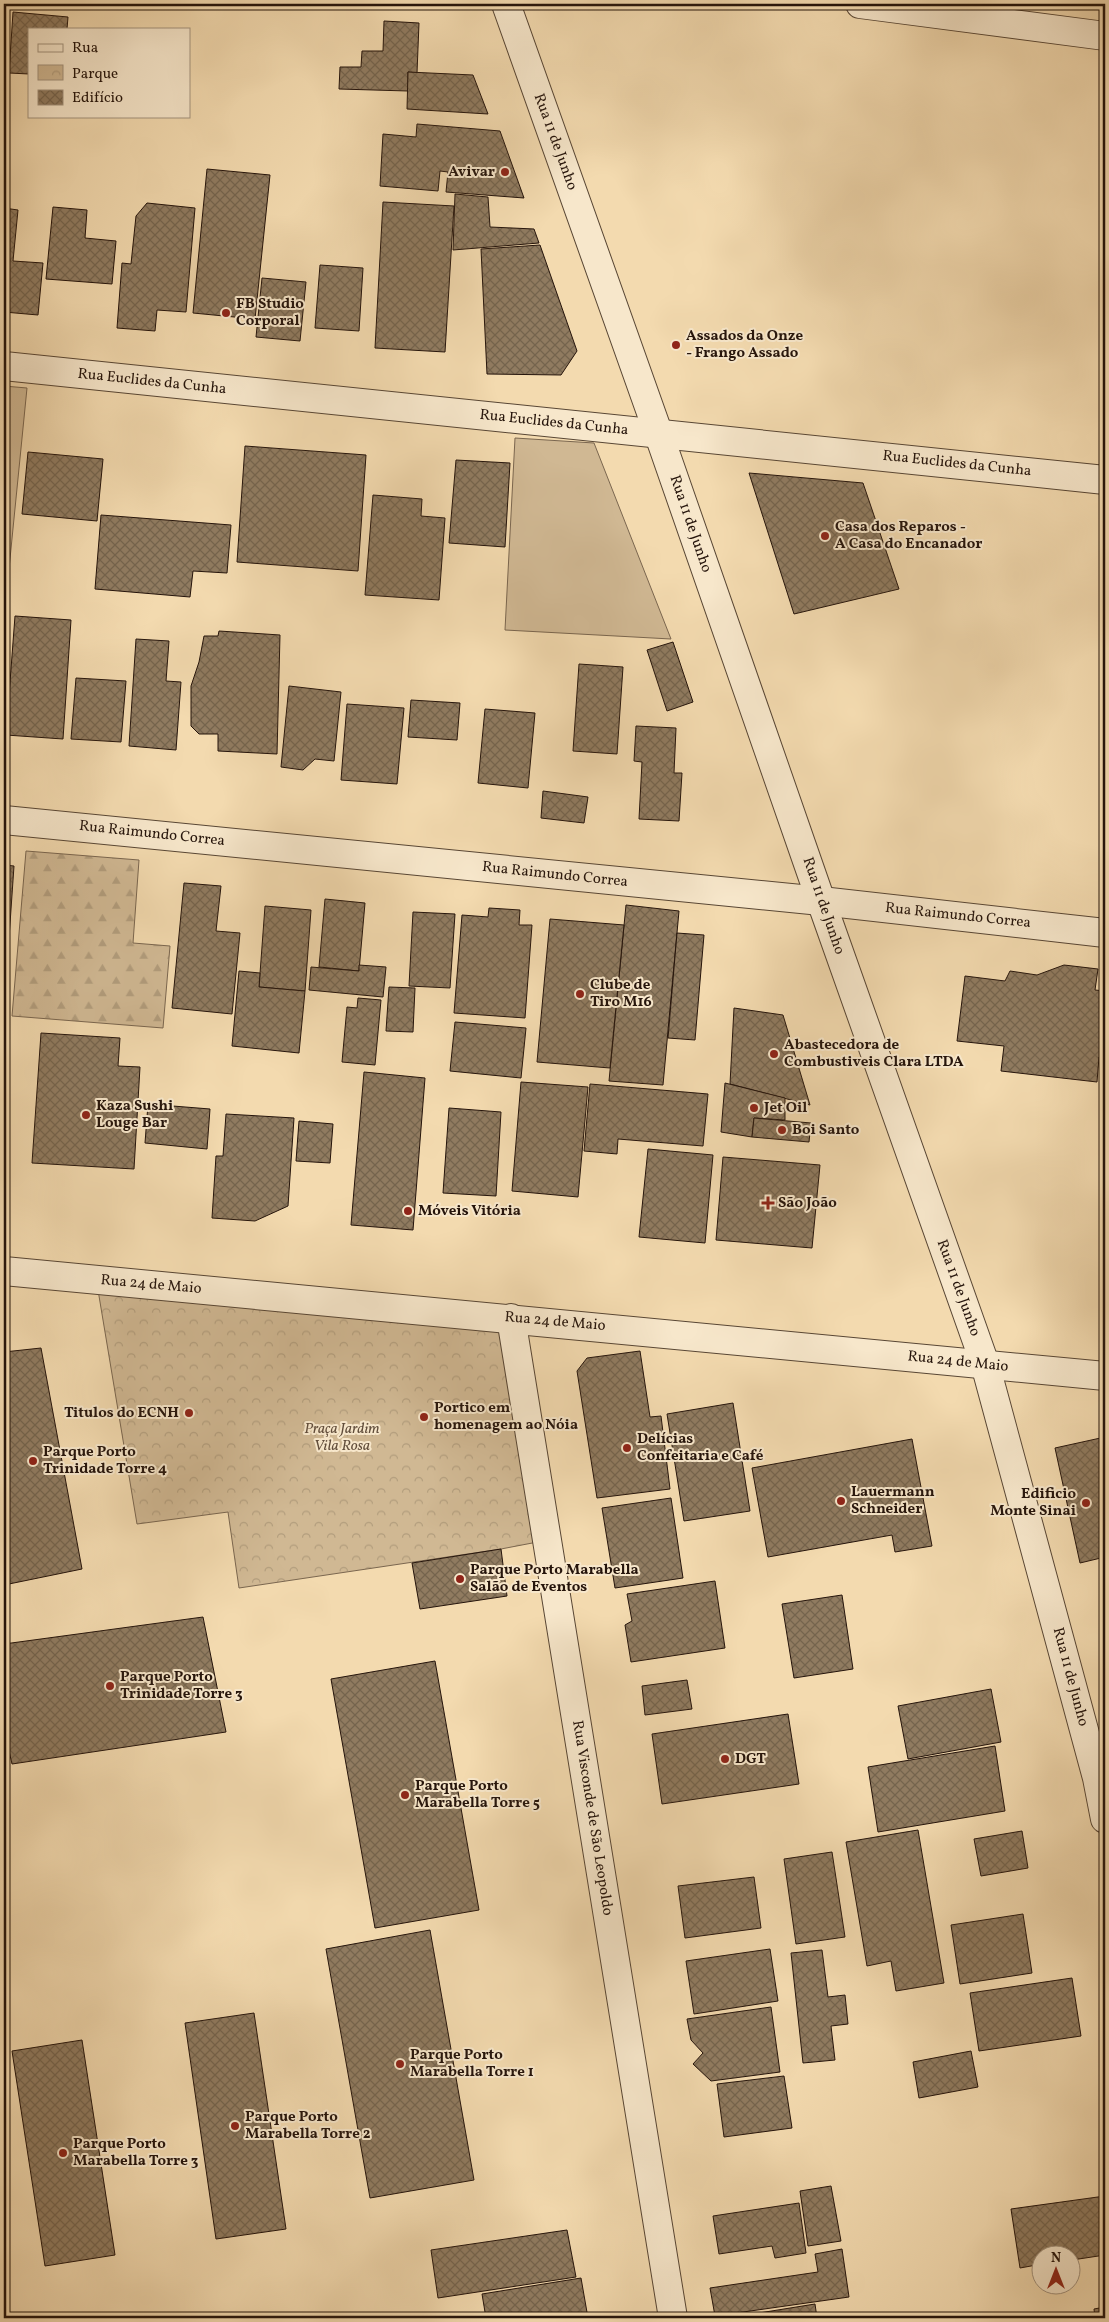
<svg xmlns="http://www.w3.org/2000/svg" width="1109" height="2322" viewBox="0 0 1109 2322" font-family="Vollkorn,serif">
	<style>
		.green { fill: #d0b893; stroke: #7a664f }
		.forest { fill: url(#forest-firs); stroke: #7a664f }
		.park { fill: url(#park-crowns); stroke: #7a664f }
		.building { fill: url(#building-cross-hatch); stroke: #25140b }
		.lines { fill: none; stroke-linecap: round; stroke-linejoin: round }
		.minor-casing { stroke: #584634; stroke-width: 30 }
		.minor { stroke: #f7e7cb; stroke-width: 28 }
		.poi-dot { fill: #8f2418; stroke: #f7e7cb; stroke-width: 2 }
		.labels { text-anchor: middle; dominant-baseline: central; stroke-width: 4; stroke-linejoin: round; paint-order: stroke }
		.street-label { font-size: 15px; fill: #25140b; stroke: #f7e7cb }
		.poi-label { font-size: 15px; font-weight: bold; fill: #25140b; stroke: #f7e7cb; text-anchor: start }
		.park-label { font-size: 15px; font-style: italic; fill: #614d3b; stroke: #f7e7cb }
	</style>
	<defs>
		<pattern id="forest-firs" width="22" height="20" patternUnits="userSpaceOnUse" patternTransform="scale(1.25)"><rect width="22" height="20" fill="#d0b893"/><path d="M5 1l3.5 6h-7zM16 11l3.5 6h-7z" fill="#b29d7d"/></pattern>
		<pattern id="park-crowns" width="20" height="18" patternUnits="userSpaceOnUse" patternTransform="scale(1.25)"><rect width="20" height="18" fill="#d0b893"/><path d="M2 6a3 3 0 1 1 6 0M12 15a3 3 0 1 1 6 0" fill="none" stroke="#b29d7d"/></pattern>
		<pattern id="building-cross-hatch" width="8" height="8" patternUnits="userSpaceOnUse" patternTransform="scale(1.25)"><rect width="8" height="8" fill="#907b60"/><path d="M0 0l8 8M0 8l8-8" fill="none" stroke="#75644d"/></pattern>
	</defs>
	<rect width="100%" height="100%" fill="#f3daaf"/>
	<filter id="stains"><feTurbulence type="fractalNoise" baseFrequency=".004" numOctaves="4"/><feColorMatrix values="0 0 0 0 .2 0 0 0 0 .09 0 0 0 0 .02 0 0 0 .5 -.17"/></filter>
	<radialGradient id="worn" r=".72"><stop offset=".6" stop-color="#630" stop-opacity="0"/><stop offset="1" stop-color="#630" stop-opacity=".3"/></radialGradient>
	<g class="green">
		<path d="M4,386L27,388L5,609H4Z"/>
		<path d="M515,438L594,443L671,639L505,630Z"/>
	</g>
	<path class="forest" d="M26,851L139,860L133,943L170,946L163,1028L12,1016Z"/>
	<path class="park" d="M97,1284L511,1318L548,1540L501,1549L239,1588L228,1512L137,1524Z"/>
	<g class="building">
		<path d="M13,12L68,17L67,29H29V74L9,73Z"/>
		<path d="M384,21L419,23L417,73L408,72V91L339,89L340,67H361L362,51H383Z"/>
		<path d="M408,72L473,75L488,114L407,109Z"/>
		<path d="M417,124L500,131L524,198L446,192L448,172L440,171L438,191L380,186L383,134L416,137Z"/>
		<path d="M207,169L270,175L255,319L193,313Z"/>
		<path d="M455,194L488,197L490,227L534,229L539,243L453,250Z"/>
		<path d="M383,202L454,206L445,352L375,348Z"/>
		<path d="M147,203L195,208L186,312L157,310L155,331L117,328L122,263L131,264L136,216Z"/>
		<path d="M53,207L87,210L85,238L116,241L112,284L46,279Z"/>
		<path d="M4,208L18,210L13,261L43,263L38,315L4,312Z"/>
		<path d="M540,245L577,351L561,375L487,374L481,249Z"/>
		<path d="M320,265L363,268L359,331L315,328Z"/>
		<path d="M262,278L306,282L300,341L256,337Z"/>
		<path d="M245,446L366,455L358,571L237,562Z"/>
		<path d="M28,452L103,459L97,521L22,514Z"/>
		<path d="M456,460L510,463L505,547L449,543Z"/>
		<path d="M749,473L863,483L899,589L794,614Z"/>
		<path d="M373,495L422,499L421,516L445,518L439,600L365,595Z"/>
		<path d="M101,515L231,525L227,573L193,571L190,597L95,589Z"/>
		<path d="M15,616L71,620L63,739L6,735Z"/>
		<path d="M219,631L280,635L277,754L218,751V734H199L191,726V686L199,662L204,636H218Z"/>
		<path d="M136,639L169,641L166,681L181,682L176,750L129,746Z"/>
		<path d="M673,642L693,702L667,711L647,650Z"/>
		<path d="M579,664L623,667L617,754L573,751Z"/>
		<path d="M76,678L126,681L121,742L71,739Z"/>
		<path d="M289,686L341,692L334,761L315,759L303,770L281,767Z"/>
		<path d="M411,700L460,703L457,740L408,737Z"/>
		<path d="M347,704L404,708L397,784L341,780Z"/>
		<path d="M485,709L535,713L528,788L478,783Z"/>
		<path d="M636,726L676,728L674,773H682L679,821L639,819L642,762L634,761Z"/>
		<path d="M543,791L588,797L584,823L541,818Z"/>
		<path d="M4,865L14,866L7,967H4Z"/>
		<path d="M184,883L221,886L216,931L240,933L232,1014L172,1008Z"/>
		<path d="M325,899L365,903L359,971L319,967Z"/>
		<path d="M626,905L679,911L663,1085L609,1081Z"/>
		<path d="M265,906L311,910L305,991L259,987Z"/>
		<path d="M489,908L520,910L519,925H532L525,1018L454,1013L462,915L488,917Z"/>
		<path d="M413,912L455,914L450,988L409,986Z"/>
		<path d="M550,919L624,925L610,1068L537,1062Z"/>
		<path d="M677,933L704,935L695,1040L668,1038Z"/>
		<path d="M359,965L386,967L383,997L309,990L311,967L359,971Z"/>
		<path d="M1064,965L1098,969L1095,990L1105,991V1058L1099,1057L1097,1082L1001,1071L1004,1046L957,1041L965,976L1005,981L1010,971L1037,975Z"/>
		<path d="M239,971L260,973L259,987L305,991L299,1053L232,1046Z"/>
		<path d="M389,987L415,988L413,1032L386,1031Z"/>
		<path d="M358,998L381,1000L375,1065L342,1062L347,1007L357,1008Z"/>
		<path d="M734,1008L783,1015L810,1105L730,1084Z"/>
		<path d="M455,1022L526,1028L521,1078L450,1071Z"/>
		<path d="M41,1033L120,1038L118,1066L140,1067L134,1169L32,1163Z"/>
		<path d="M364,1072L425,1078L413,1230L351,1225Z"/>
		<path d="M521,1082L588,1087L578,1197L512,1191Z"/>
		<path d="M725,1083L785,1098V1120L754,1118L752,1137L721,1132Z"/>
		<path d="M590,1084L708,1094L703,1146L618,1139L617,1154L584,1151Z"/>
		<path d="M148,1104L210,1109L207,1149L145,1143Z"/>
		<path d="M449,1108L501,1112L496,1196L443,1193Z"/>
		<path d="M226,1114L294,1118L288,1206L255,1221L212,1218L216,1156H223Z"/>
		<path d="M754,1118L811,1123L809,1142L752,1137Z"/>
		<path d="M299,1121L333,1124L330,1163L296,1161Z"/>
		<path d="M648,1149L713,1155L705,1243L639,1237Z"/>
		<path d="M723,1157L820,1165L812,1248L716,1240Z"/>
		<path d="M41,1348L82,1569L4,1585V1352Z"/>
		<path d="M640,1351L650,1417L661,1416L670,1489L597,1498L577,1371L587,1358Z"/>
		<path d="M733,1403L750,1511L684,1521L667,1414Z"/>
		<path d="M1105,1437V1557L1080,1563L1055,1448Z"/>
		<path d="M912,1439L932,1546L895,1552L892,1535L768,1557L752,1468Z"/>
		<path d="M671,1498L683,1578L615,1588L602,1508Z"/>
		<path d="M501,1549L507,1596L420,1609L412,1563Z"/>
		<path d="M715,1581L725,1648L631,1662L625,1625L632,1621L627,1594Z"/>
		<path d="M842,1595L853,1669L794,1678L782,1604Z"/>
		<path d="M203,1617L226,1732L12,1764L4,1729V1644Z"/>
		<path d="M435,1661L479,1910L375,1928L331,1679Z"/>
		<path d="M687,1680L692,1709L645,1715L642,1686Z"/>
		<path d="M991,1689L1001,1742L908,1759L898,1706Z"/>
		<path d="M788,1714L799,1784L662,1804L652,1734Z"/>
		<path d="M995,1746L1005,1811L878,1832L868,1767Z"/>
		<path d="M918,1830L944,1983L896,1991L891,1961L867,1966L846,1842Z"/>
		<path d="M1022,1831L1028,1868L981,1876L974,1839Z"/>
		<path d="M832,1852L845,1937L796,1944L784,1859Z"/>
		<path d="M754,1877L761,1928L685,1938L678,1886Z"/>
		<path d="M1023,1914L1032,1973L960,1984L951,1925Z"/>
		<path d="M430,1930L474,2180L370,2198L326,1949Z"/>
		<path d="M770,1949L778,2001L694,2014L686,1961Z"/>
		<path d="M822,1950L828,1997L845,1995L848,2024L831,2026L835,2060L803,2063L791,1953Z"/>
		<path d="M1072,1978L1081,2036L979,2051L970,1993Z"/>
		<path d="M771,2007L780,2072L711,2081L693,2064L703,2053L691,2040L687,2019Z"/>
		<path d="M254,2013L286,2229L216,2239L185,2023Z"/>
		<path d="M82,2040L115,2255L45,2266L12,2051Z"/>
		<path d="M971,2051L978,2087L919,2098L913,2062Z"/>
		<path d="M784,2076L792,2128L724,2137L717,2084Z"/>
		<path d="M831,2186L841,2241L808,2246L800,2191Z"/>
		<path d="M1105,2196V2255L1072,2260V2254H1042V2264L1020,2268L1011,2209Z"/>
		<path d="M799,2203L806,2253L775,2258L772,2246L719,2254L713,2216Z"/>
		<path d="M567,2230L576,2277L438,2298L431,2250Z"/>
		<path d="M842,2249L849,2297L715,2316L710,2288L818,2272L815,2254Z"/>
		<path d="M581,2278L588,2318H486L482,2294Z"/>
		<path d="M815,2304L817,2318H728Z"/>
		<path d="M1105,2307V2318H1095L1094,2309Z"/>
	</g>
	<g class="lines">
		<defs>
			<g id="minor">
				<path d="M506,4L659,435L821,901L985,1364L1097,1778L1105,1819"/>
				<path d="M860,4L1105,36"/>
				<path d="M4,366L1105,480"/>
				<path d="M4,820L821,901L1105,933"/>
				<path d="M4,1271L1105,1376"/>
				<path d="M511,1318L673,2318"/>
			</g>
		</defs>
		<use href="#minor" class="minor-casing"/>
		<use href="#minor" class="minor"/>
	</g>
	<g class="poi-dot">
		<circle cx="505" cy="172" r="5"/>
		<circle cx="226" cy="313" r="5"/>
		<circle cx="676" cy="345" r="5"/>
		<circle cx="825" cy="536" r="5"/>
		<circle cx="580" cy="994" r="5"/>
		<circle cx="774" cy="1054" r="5"/>
		<circle cx="754" cy="1108" r="5"/>
		<circle cx="86" cy="1115" r="5"/>
		<circle cx="782" cy="1130" r="5"/>
		<path d="M765.5 1195.5h5v5h5v5h-5v5h-5v-5h-5v-5h5z"/>
		<circle cx="408" cy="1211" r="5"/>
		<circle cx="189" cy="1413" r="5"/>
		<circle cx="424" cy="1417" r="5"/>
		<circle cx="627" cy="1448" r="5"/>
		<circle cx="33" cy="1461" r="5"/>
		<circle cx="841" cy="1501" r="5"/>
		<circle cx="1086" cy="1503" r="5"/>
		<circle cx="460" cy="1579" r="5"/>
		<circle cx="110" cy="1686" r="5"/>
		<circle cx="725" cy="1759" r="5"/>
		<circle cx="405" cy="1795" r="5"/>
		<circle cx="400" cy="2064" r="5"/>
		<circle cx="235" cy="2126" r="5"/>
		<circle cx="63" cy="2153" r="5"/>
	</g>
	<g class="labels">
		<g class="street-label">
			<text transform="translate(555 142) rotate(70)">Rua 11 de Junho</text>
			<text transform="translate(152 382) rotate(6)">Rua Euclides da Cunha</text>
			<text transform="translate(554 423) rotate(6)">Rua Euclides da Cunha</text>
			<text transform="translate(957 464) rotate(6)">Rua Euclides da Cunha</text>
			<text transform="translate(690 524) rotate(71)">Rua 11 de Junho</text>
			<text transform="translate(152 834) rotate(6)">Rua Raimundo Correa</text>
			<text transform="translate(555 875) rotate(6)">Rua Raimundo Correa</text>
			<text transform="translate(823 906) rotate(71)">Rua 11 de Junho</text>
			<text transform="translate(958 916) rotate(6)">Rua Raimundo Correa</text>
			<text transform="translate(151 1285) rotate(5)">Rua 24 de Maio</text>
			<text transform="translate(958 1288) rotate(70)">Rua 11 de Junho</text>
			<text transform="translate(555 1322) rotate(5)">Rua 24 de Maio</text>
			<text transform="translate(958 1362) rotate(6)">Rua 24 de Maio</text>
			<text transform="translate(1070 1677) rotate(75)">Rua 11 de Junho</text>
			<text transform="translate(592 1818) rotate(81)">Rua Visconde de São Leopoldo</text>
		</g>
		<g class="poi-label">
			<text x="495" y="172" text-anchor="end">Avivar</text>
			<text x="236" y="304">FB Studio<tspan x="236" dy="17">Corporal</tspan></text>
			<text x="686" y="336">Assados da Onze<tspan x="686" dy="17">- Frango Assado</tspan></text>
			<text x="835" y="527">Casa dos Reparos -<tspan x="835" dy="17">A Casa do Encanador</tspan></text>
			<text x="590" y="985">Clube de<tspan x="590" dy="17">Tiro M16</tspan></text>
			<text x="784" y="1045">Abastecedora de<tspan x="784" dy="17">Combustiveis Clara LTDA</tspan></text>
			<text x="96" y="1106">Kaza Sushi<tspan x="96" dy="17">Louge Bar</tspan></text>
			<text x="764" y="1108">Jet Oil</text>
			<text x="792" y="1130">Boi Santo</text>
			<text x="778" y="1203">São João</text>
			<text x="418" y="1211">Móveis Vitória</text>
			<text x="434" y="1408">Portico em<tspan x="434" dy="17">homenagem ao Nóia</tspan></text>
			<text x="179" y="1413" text-anchor="end">Titulos do ECNH</text>
			<text x="637" y="1439">Delícias<tspan x="637" dy="17">Confeitaria e Café</tspan></text>
			<text x="43" y="1452">Parque Porto<tspan x="43" dy="17">Trinidade Torre 4</tspan></text>
			<text x="851" y="1492">Lauermann<tspan x="851" dy="17">Schneider</tspan></text>
			<text x="1076" y="1494" text-anchor="end">Edificio<tspan x="1076" dy="17">Monte Sinai</tspan></text>
			<text x="470" y="1570">Parque Porto Marabella<tspan x="470" dy="17">Salão de Eventos</tspan></text>
			<text x="120" y="1677">Parque Porto<tspan x="120" dy="17">Trinidade Torre 3</tspan></text>
			<text x="735" y="1759">DGT</text>
			<text x="415" y="1786">Parque Porto<tspan x="415" dy="17">Marabella Torre 5</tspan></text>
			<text x="410" y="2055">Parque Porto<tspan x="410" dy="17">Marabella Torre 1</tspan></text>
			<text x="245" y="2117">Parque Porto<tspan x="245" dy="17">Marabella Torre 2</tspan></text>
			<text x="73" y="2144">Parque Porto<tspan x="73" dy="17">Marabella Torre 3</tspan></text>
		</g>
		<g class="park-label">
			<text x="342" y="1429">Praça Jardim<tspan x="342" dy="17">Vila Rosa</tspan></text>
		</g>
	</g>
	<rect width="1109" height="2322" fill="none" stroke="#f3daaf" stroke-width="20"/>
	<rect x="5" y="5" width="1099" height="2312" fill="none" stroke="#25140b" stroke-width="2.5"/>
	<rect x="10" y="10" width="1089" height="2302" fill="none" stroke="#25140b"/>
	<rect x="28" y="28" width="162" height="90" fill="#f7e7cb" stroke="#a3937e"/>
	<rect x="38" y="44" width="25" height="8" fill="#f7e7cb" stroke="#a3937e"/>
	<text x="72" y="52" font-size="15" fill="#25140b">Rua</text>
	<rect x="38" y="65" width="25" height="15" fill="url(#park-crowns)" stroke="#a3937e"/>
	<text x="72" y="78" font-size="15" fill="#25140b">Parque</text>
	<rect x="38" y="90" width="25" height="15" fill="url(#building-cross-hatch)" stroke="#a3937e"/>
	<text x="72" y="102" font-size="15" fill="#25140b">Edifício</text>
	<g transform="translate(1056 2270)"><circle r="24" fill="#f7e7cb" stroke="#a3937e"/>
	<path d="M0-4L9 19L0 12L-9 19Z" fill="#8f2418"/>
	<text y="-8" font-size="14" font-weight="bold" text-anchor="middle" fill="#25140b">N</text>
	</g>
	<rect width="100%" height="100%" filter="url(#stains)"/>
	<rect width="100%" height="100%" fill="url(#worn)"/>
</svg>
